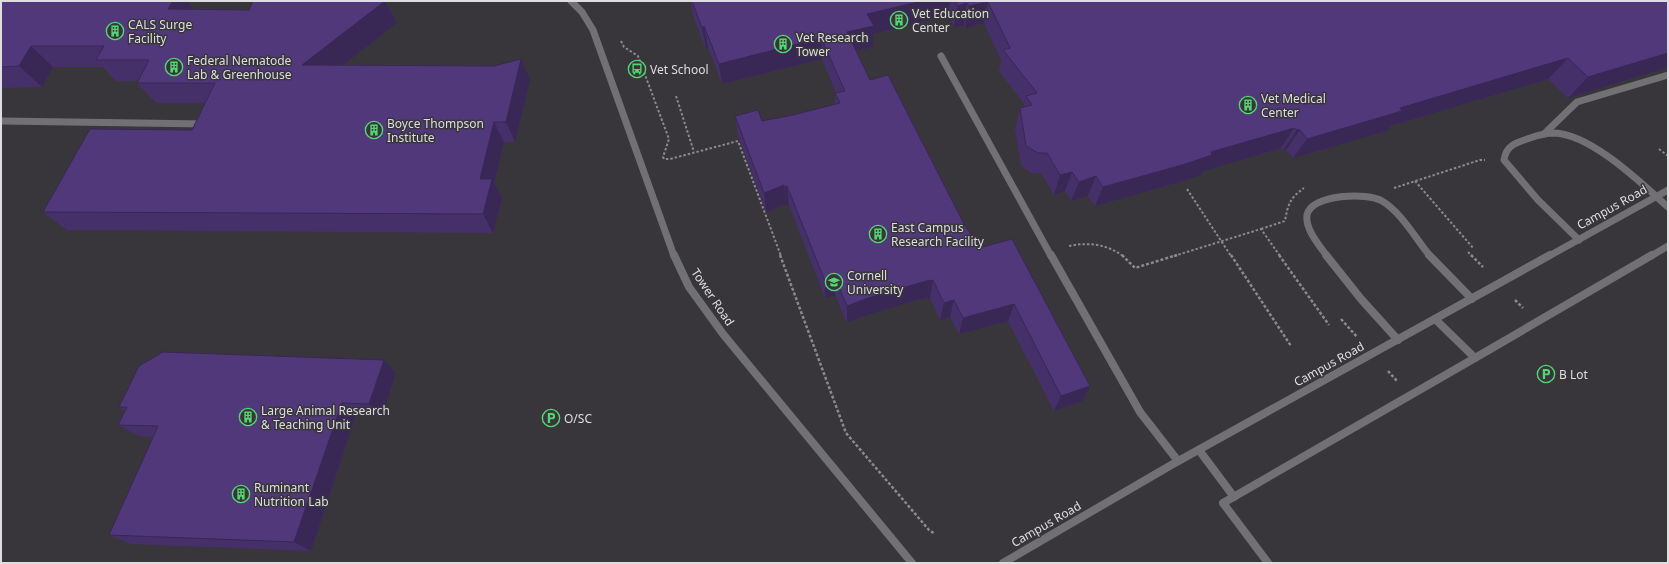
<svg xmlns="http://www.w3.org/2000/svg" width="1669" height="564" viewBox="0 0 1669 564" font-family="'Noto Sans',sans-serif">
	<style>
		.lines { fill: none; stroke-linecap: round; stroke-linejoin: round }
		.path-far1 { stroke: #8a898d; stroke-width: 2; stroke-dasharray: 2.5 2; stroke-linecap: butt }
		.path { stroke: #8a898d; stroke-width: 2.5; stroke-dasharray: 3 2; stroke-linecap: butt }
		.service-far1 { stroke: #717173; stroke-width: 7 }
		.service { stroke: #717173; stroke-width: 8 }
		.tertiary-far1 { stroke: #717173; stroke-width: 7 }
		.tertiary { stroke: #717173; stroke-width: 8 }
		.wall { fill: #46306a }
		.shaded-wall { fill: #392756 }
		.building { fill: #51387b; stroke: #392756 }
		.labels { text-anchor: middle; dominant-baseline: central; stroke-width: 3; stroke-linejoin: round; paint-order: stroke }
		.poi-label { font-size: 12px; fill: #dedde0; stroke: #38363b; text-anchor: start }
		.street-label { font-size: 12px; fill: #dedde0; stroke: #38363b }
	</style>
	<rect width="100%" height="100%" fill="#38363b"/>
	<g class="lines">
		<g class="path-far1">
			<path d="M621,41L624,47L638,56L669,139L663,157L664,159H670L738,141L781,256"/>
			<path d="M676,96L694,152"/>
			<path d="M1659,149L1668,156"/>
			<path d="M1415,181L1474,249"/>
			<path d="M1394,188L1480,160H1485"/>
			<path d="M1187,189L1231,256"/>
			<path d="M1261,229L1285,221C1288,204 1290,198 1304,188"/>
			<path d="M1069,246C1089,242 1106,244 1123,256"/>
			<path d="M1468,252L1472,256"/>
			<path d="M1174,256L1261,229L1280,256"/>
		</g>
		<g class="path">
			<path d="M780,255L846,433L929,530L935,534"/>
			<path d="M1122,255L1135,268L1177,255"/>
			<path d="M1231,255L1291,346"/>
			<path d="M1279,255L1329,325"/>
			<path d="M1471,255L1483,267"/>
			<path d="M1515,300L1523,308"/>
			<path d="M1341,319L1357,337"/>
			<path d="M1388,371L1397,381"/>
		</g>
		<g class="service-far1">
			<path d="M941,56L1051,256"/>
			<path d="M1,121L206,124"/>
			<path d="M1544,134L1577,102L1668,75"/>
			<path d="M1579,240L1538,200L1504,160C1506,146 1515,143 1527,139C1536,136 1544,133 1554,133C1591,134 1641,183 1668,207"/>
			<path d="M1327,256C1319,245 1305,229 1307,215C1311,194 1368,192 1382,201C1401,212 1416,239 1430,256"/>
			<path d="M1651,256L1668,246"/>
		</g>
		<g class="service">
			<path d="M1051,255L1140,412L1178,461"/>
			<path d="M1326,255L1361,299L1398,340"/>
			<path d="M1429,255L1472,299"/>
			<path d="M1435,319L1475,358L1652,255"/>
			<path d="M1199,450L1234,497"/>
			<path d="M1268,563L1223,503L1475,358"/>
		</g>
		<g class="tertiary-far1">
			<path d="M571,1L582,12L593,30L674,256"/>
			<path d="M1549,256L1668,190"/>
		</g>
		<g class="tertiary">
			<path d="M674,255L689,287L723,334L912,563"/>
			<path d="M1003,563L1173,464L1550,255"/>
		</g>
	</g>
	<g class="wall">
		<path d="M1,1L194,10H249L385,1L397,23L342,65L494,66L521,59L530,80L515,142H504L494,183L502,198L493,233L67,230L43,212L192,130L205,103H156L137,83L138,81H116L103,67H53L42,87L1,88Z"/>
		<path d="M691,1H1668L1568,98L1548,79L1390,126L1386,131L1293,158L1286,150H1283L1281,148L1203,171L1201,175L1172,184L1095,206L1088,196L1071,201L1065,191L1054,195L1041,173H1032L1021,166L1015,129L1020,108L1023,107L1024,104L999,71L1001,60L984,23L965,28L964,25L954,27L948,15L873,34V47L856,51L870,80L979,248L1090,386L1082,401L1054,411L1008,321L959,334L950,317L940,320L930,298L927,299V297L867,315L847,323L835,295L825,298L789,205L786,206V204L766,212L738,136L735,116L762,121L793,115L835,105V93H836L822,59L722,84L708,47L706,49L693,16Z"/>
		<path d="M384,360L396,373L382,416L356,415L311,551L131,544L109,535L153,437L139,436L118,425L125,411L119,407Z"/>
	</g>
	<g class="shaded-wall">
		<path d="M173,1H187L195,11L168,9Z"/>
		<path d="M385,1L397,23L316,86L302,65Z"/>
		<path d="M922,1H950L948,15L873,34V47L847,53V32L867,14Z"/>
		<path d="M988,2L984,23L965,28L969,6Z"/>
		<path d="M967,3L964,25L954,27L958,6Z"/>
		<path d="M704,26L708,47L706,49L702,28Z"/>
		<path d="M821,38L822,59L722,84L719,64Z"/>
		<path d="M31,46L53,67L42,87L19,66Z"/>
		<path d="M1668,53V67L1568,98L1588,77Z"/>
		<path d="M1568,58L1548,79L1390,126L1386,131L1293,158L1307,139L1400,108Z"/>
		<path d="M521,59L530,80L515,142L506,122Z"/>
		<path d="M494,122L504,142L494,183L502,198L493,233L483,214L480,179Z"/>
		<path d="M1294,128L1281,148L1203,171L1201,175L1172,184L1095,206L1103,187L1211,152Z"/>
		<path d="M1297,130H1300L1286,150H1283Z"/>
		<path d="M1072,172L1065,191L1054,195L1060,175Z"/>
		<path d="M1096,176L1088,196L1071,201L1079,182Z"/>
		<path d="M784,185L786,204L766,212L764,193Z"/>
		<path d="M787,186L789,205L786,206L785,187Z"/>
		<path d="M835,278V295L825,298V281Z"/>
		<path d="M930,280L927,297L867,315L847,323V306L868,298Z"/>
		<path d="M933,280L930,298L927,299L930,281Z"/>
		<path d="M954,300L950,317L940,320L944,303Z"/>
		<path d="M1014,304L1008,321L959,334L963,318Z"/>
		<path d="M384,360L396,373L382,416L369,404Z"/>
		<path d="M1090,386L1082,401L1054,411L1061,396Z"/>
		<path d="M342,403L356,415L311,551L294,542Z"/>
	</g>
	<g class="building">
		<path d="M1,1H173L168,9L249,10L253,1H385L302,65L494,66L521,59L506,122H494L480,179H492L483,214L43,212L90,129L192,130L215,83H137L149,60H96L104,46H31L19,66L1,67Z"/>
		<path d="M692,1H922L867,14L874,26L847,32L870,80L888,75L964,224L979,248L1012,239L1090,386L1061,396L1014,304L963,318L954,300L944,303L933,280L930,281V280L868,298L847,306L835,278L825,281L787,186L785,187L784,185L764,193L735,116L758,110L762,121L793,115L840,103L835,93L845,91L821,38L719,64L704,26L702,28Z"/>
		<path d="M955,1H1668V53L1588,77L1568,58L1400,108L1402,111L1307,139L1300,130H1297L1294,128L1211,152L1212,155L1182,165L1103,187L1096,176L1079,182L1072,172L1060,175L1047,153H1038L1026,146L1020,108L1032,105L1026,96L1037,93L1003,50L1010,48L988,2L969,6L967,3L958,6Z"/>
		<path d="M163,352L384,360L369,404L342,403L294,542L109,535L158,426L118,425L127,407H119L139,366Z"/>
	</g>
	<defs>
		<symbol id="building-ring" viewBox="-11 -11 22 22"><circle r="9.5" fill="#38363b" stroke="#54d672" stroke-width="1.5"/><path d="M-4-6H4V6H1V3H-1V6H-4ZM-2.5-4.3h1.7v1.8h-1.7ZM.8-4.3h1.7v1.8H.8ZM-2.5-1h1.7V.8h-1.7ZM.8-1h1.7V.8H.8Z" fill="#54d672"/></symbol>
		<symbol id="bus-ring" viewBox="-11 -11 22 22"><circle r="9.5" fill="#38363b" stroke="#54d672" stroke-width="1.5"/><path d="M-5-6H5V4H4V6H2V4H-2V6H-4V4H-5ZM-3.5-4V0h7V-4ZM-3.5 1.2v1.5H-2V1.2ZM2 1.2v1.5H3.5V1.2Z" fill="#54d672"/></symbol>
		<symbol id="university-ring" viewBox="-11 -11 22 22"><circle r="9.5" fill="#38363b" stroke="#54d672" stroke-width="1.5"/><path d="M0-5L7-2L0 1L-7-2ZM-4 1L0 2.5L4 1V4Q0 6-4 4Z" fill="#54d672"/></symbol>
		<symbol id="parking-ring" viewBox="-11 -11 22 22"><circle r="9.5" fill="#38363b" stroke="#54d672" stroke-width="1.5"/><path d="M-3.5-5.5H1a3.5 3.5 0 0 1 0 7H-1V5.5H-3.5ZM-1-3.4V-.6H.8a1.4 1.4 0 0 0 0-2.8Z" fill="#54d672"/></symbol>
	</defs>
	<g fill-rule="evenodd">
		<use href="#building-ring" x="889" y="10" width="20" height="20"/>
		<use href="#building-ring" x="105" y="21" width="20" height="20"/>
		<use href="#building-ring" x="773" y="34" width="20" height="20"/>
		<use href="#building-ring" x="164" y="57" width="20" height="20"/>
		<use href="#bus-ring" x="627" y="59" width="20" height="20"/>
		<use href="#building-ring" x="1238" y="95" width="20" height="20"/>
		<use href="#building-ring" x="364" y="120" width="20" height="20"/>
		<use href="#building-ring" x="868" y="224" width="20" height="20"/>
		<use href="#university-ring" x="824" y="272" width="20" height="20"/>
		<use href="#parking-ring" x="1536" y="364" width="20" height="20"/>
		<use href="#building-ring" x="238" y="407" width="20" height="20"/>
		<use href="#parking-ring" x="541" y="408" width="20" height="20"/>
		<use href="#building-ring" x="231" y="484" width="20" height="20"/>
	</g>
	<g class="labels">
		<g class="poi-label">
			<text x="912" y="13">Vet Education<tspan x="912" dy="14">Center</tspan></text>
			<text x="128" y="24">CALS Surge<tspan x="128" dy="14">Facility</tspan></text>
			<text x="796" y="37">Vet Research<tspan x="796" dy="14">Tower</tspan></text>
			<text x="187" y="60">Federal Nematode<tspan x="187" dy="14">Lab &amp; Greenhouse</tspan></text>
			<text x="650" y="69">Vet School</text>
			<text x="1261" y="98">Vet Medical<tspan x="1261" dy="14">Center</tspan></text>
			<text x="387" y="123">Boyce Thompson<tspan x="387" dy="14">Institute</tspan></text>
			<text x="891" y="227">East Campus<tspan x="891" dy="14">Research Facility</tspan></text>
			<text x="847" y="275">Cornell<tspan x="847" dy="14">University</tspan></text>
			<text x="1559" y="374">B Lot</text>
			<text x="261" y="410">Large Animal Research<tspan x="261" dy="14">&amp; Teaching Unit</tspan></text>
			<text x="564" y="418">O/SC</text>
			<text x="254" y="487">Ruminant<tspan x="254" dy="14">Nutrition Lab</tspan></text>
		</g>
		<g class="street-label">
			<text transform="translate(1612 207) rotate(-29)">Campus Road</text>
			<text transform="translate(713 297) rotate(56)">Tower Road</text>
			<text transform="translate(1329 364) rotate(-29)">Campus Road</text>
			<text transform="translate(1046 524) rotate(-30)">Campus Road</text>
		</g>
	</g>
	<rect width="1669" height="564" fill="none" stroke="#dedde0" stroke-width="4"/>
</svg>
